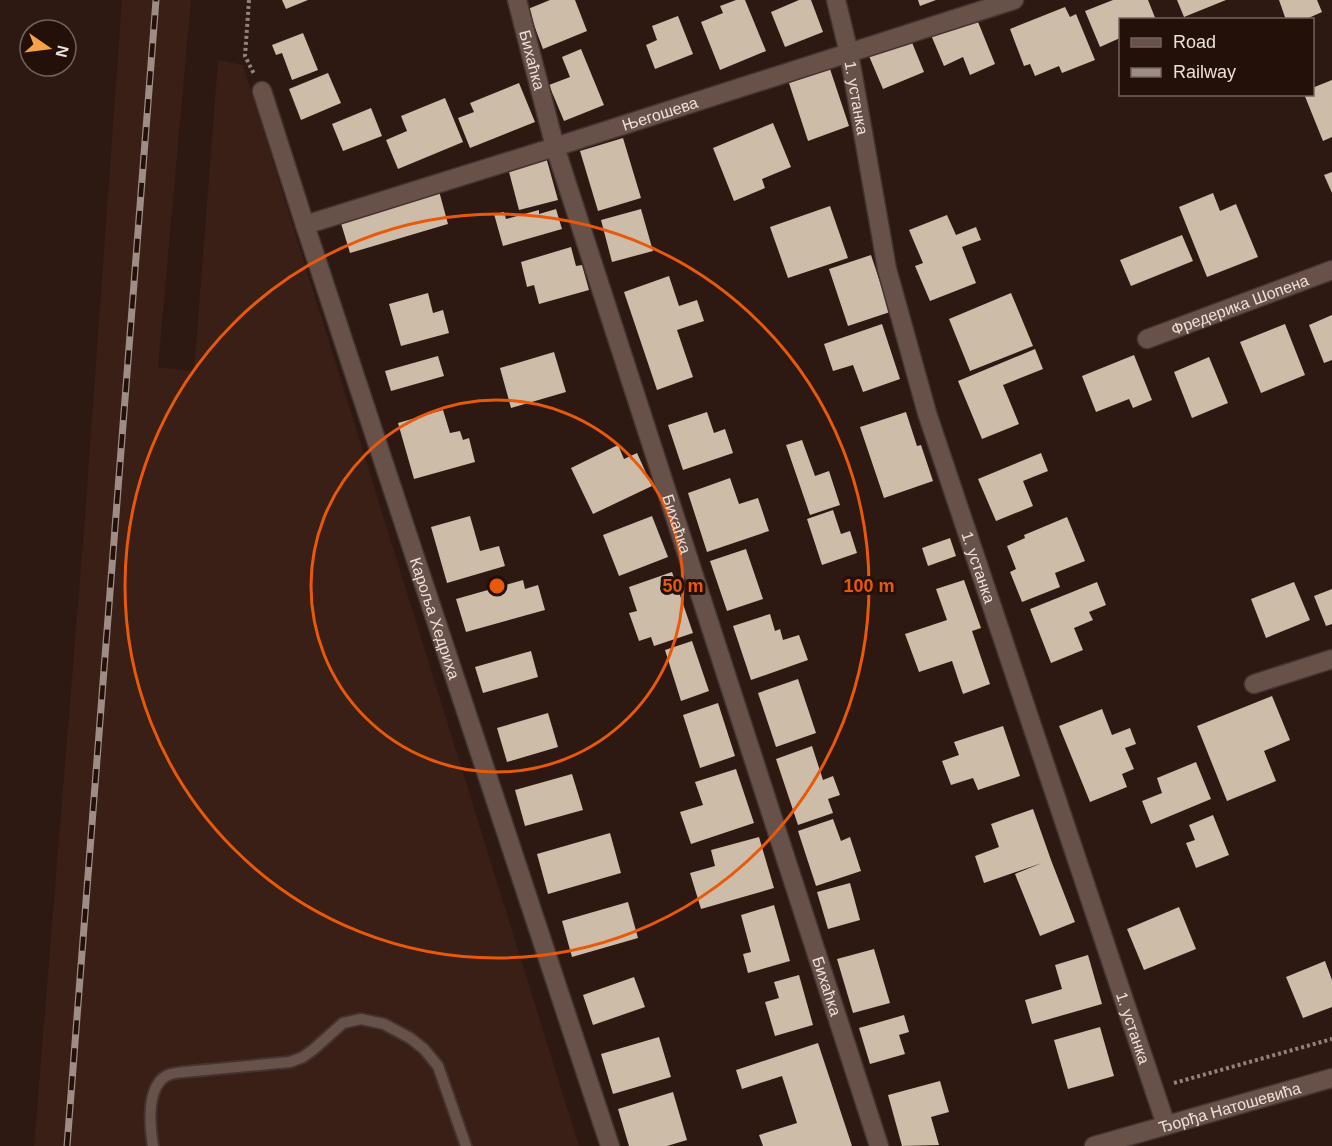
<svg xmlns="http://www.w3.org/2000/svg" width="1332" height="1146" viewBox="0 0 1332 1146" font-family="Arial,sans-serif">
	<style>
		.built { fill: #391f15 }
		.building { fill: #cdbca7 }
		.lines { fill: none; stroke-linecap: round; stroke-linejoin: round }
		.lane-casing { stroke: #443431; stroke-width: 14 }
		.street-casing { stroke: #443431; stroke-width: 21 }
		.secondary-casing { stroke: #443431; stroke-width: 21 }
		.path { stroke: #93827c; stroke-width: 4; stroke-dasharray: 3 3; stroke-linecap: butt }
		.lane { stroke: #685148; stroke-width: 10 }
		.street { stroke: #685148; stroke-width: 18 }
		.secondary { stroke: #685148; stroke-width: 18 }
		.rail-casing { stroke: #9e8d87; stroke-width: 7 }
		.rail { stroke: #231009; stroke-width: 4.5; stroke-dasharray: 14; stroke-linecap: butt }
		.ring { fill: none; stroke: #e8590c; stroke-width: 3 }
		.labels { text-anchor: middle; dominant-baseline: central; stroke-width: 6; stroke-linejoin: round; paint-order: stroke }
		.street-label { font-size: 16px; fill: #eddfda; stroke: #231009 }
		.centre { fill: #e8590c; stroke: #231009; stroke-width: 3 }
		.ring-label { font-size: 18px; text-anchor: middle; font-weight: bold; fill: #e8590c; stroke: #231009; stroke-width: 6; stroke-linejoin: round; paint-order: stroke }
	</style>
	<rect width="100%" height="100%" fill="#2d1912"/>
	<path class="built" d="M122,0H191L158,367L194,371L218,60L243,65L579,1146H34L83,542Z"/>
	<g class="building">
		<path d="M282,0H308L286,9Z"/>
		<path d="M550,0H575L587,31L543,49L528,9Z"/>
		<path d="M736,0H745L766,51L720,70L701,22L723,13L720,6Z"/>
		<path d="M799,0H811L823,32L785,47L771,12Z"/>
		<path d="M918,0H936L920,6Z"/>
		<path d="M1113,0H1148L1156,20H1120V38L1100,47L1085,11Z"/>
		<path d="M1177,0H1226L1184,17Z"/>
		<path d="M1279,0H1317L1322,12L1304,20H1286Z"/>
		<path d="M1065,7L1070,17L1076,14L1095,60L1062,73L1059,66L1035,76L1030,64L1024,66L1010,29Z"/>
		<path d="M678,16L693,54L655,69L646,45L657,40L652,26Z"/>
		<path d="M976,17L995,64L970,75L963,57L944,66L931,35Z"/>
		<path d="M303,33L318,70L292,80L282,53L276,55L272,45Z"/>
		<path d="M911,40L924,72L883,89L869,56Z"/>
		<path d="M581,49L604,105L564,121L549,85L570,77L562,57Z"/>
		<path d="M830,69L849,126L808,141L789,83Z"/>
		<path d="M328,73L341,103L301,120L289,89Z"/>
		<path d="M1332,80V137L1323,141L1304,94H1312V88Z"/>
		<path d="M519,83L535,122L470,148L458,118L474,112L470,103Z"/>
		<path d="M445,98L463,142L398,169L386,140L407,131L401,116Z"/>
		<path d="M371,108L382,136L343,151L332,124Z"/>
		<path d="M773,123L791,167L762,179L765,188L734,201L713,148Z"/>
		<path d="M623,138L641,198L598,211L580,151Z"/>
		<path d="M546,157L558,200L519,210L508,168Z"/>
		<path d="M1332,172V193L1324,175Z"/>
		<path d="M439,191L448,224L350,253L340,220Z"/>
		<path d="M1213,193L1220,211L1236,204L1258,257L1207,277L1179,207Z"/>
		<path d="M830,206L848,258L788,278L770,227Z"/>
		<path d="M556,209L562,229L503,246L494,214L504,212L506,219L539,210V214Z"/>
		<path d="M641,209L653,251L612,262L601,220Z"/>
		<path d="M947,215L956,235L976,227L981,240L962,247L976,283L930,301L915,266L923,263L909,230Z"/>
		<path d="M1182,235L1193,261L1131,286L1120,260Z"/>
		<path d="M571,247L576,266L582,265L589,290L539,304L534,285L527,287L521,262Z"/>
		<path d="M871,255L890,312L848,326L829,269Z"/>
		<path d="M669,276L679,306L697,300L704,321L677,330L693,377L657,390L624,292Z"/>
		<path d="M428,293L433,313L443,310L449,333L401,346L389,304Z"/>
		<path d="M1011,293L1033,346L970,371L949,319Z"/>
		<path d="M1332,315V360L1324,363L1309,325Z"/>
		<path d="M882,324L900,379L863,392L853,365L833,371L824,344Z"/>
		<path d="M1285,324L1305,375L1261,393L1240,342Z"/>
		<path d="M1035,349L1043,369L1003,385L1019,424L982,439L958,381Z"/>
		<path d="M554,352L566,392L511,408L500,368Z"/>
		<path d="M1134,355L1152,400L1133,408L1129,399L1096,412L1082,376Z"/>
		<path d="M438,356L444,376L391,391L385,371Z"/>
		<path d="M1209,357L1228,403L1192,418L1174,372Z"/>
		<path d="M443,410L450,433L460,431L463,440L469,438L475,462L414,479L398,423Z"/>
		<path d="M707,412L714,433L725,429L733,453L683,470L668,425Z"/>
		<path d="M906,412L917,446L921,445L933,481L884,498L860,427Z"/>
		<path d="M802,440L815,476L829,471L840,505L810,515L786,445Z"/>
		<path d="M618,445L624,459L637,453L652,486L593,514L571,468Z"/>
		<path d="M1041,453L1048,471L1023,481L1033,506L996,521L978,479Z"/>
		<path d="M730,478L739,504L758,498L769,531L707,552L688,493Z"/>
		<path d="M833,510L841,534L850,531L857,553L822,565L807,519Z"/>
		<path d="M470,516L480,551L499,546L505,566L447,583L431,527Z"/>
		<path d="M652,516L668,557L619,576L603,535Z"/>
		<path d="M1067,517L1085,561L1055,573L1060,587L1022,602L1010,572L1016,569L1007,546L1025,538L1024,535Z"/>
		<path d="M950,538L956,556L928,566L922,548Z"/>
		<path d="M746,549L763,599L727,611L710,561Z"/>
		<path d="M672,572L693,633L654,646L651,637L639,641L629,613L637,611L629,587Z"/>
		<path d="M523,580L525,589L538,585L545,610L466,632L456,599Z"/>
		<path d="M964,580L981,628L972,631L990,684L963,694L952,661L919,672L905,634L947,620L936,589Z"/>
		<path d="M1097,582L1106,605L1089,612L1093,620L1074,628L1083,650L1051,663L1030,609Z"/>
		<path d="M1294,582L1310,620L1266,638L1251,599Z"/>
		<path d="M1332,589V624L1326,626L1314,596Z"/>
		<path d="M770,614L775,631L780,629L783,640L799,635L808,660L751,680L733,626Z"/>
		<path d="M692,641L709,691L681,701L665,650Z"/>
		<path d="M531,651L538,677L483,693L475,667Z"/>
		<path d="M798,679L816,733L776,747L758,693Z"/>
		<path d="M1272,696L1290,740L1264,751L1276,781L1227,801L1197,726Z"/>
		<path d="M718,703L735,756L700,768L683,715Z"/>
		<path d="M1102,709L1112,735L1130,728L1136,744L1125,748L1134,769L1122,774L1127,787L1090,802L1059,726Z"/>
		<path d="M548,713L558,747L507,762L497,728Z"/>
		<path d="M1003,726L1020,776L978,790L973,778L951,785L942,761L959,755L954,742Z"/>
		<path d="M812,746L823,780L833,776L840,795L828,799L833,813L798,825L776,759Z"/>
		<path d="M1196,762L1211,799L1151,824L1142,801L1162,793L1157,778Z"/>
		<path d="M736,769L754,823L691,844L680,812L703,805L695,782Z"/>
		<path d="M572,774L583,810L525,826L515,790Z"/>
		<path d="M1033,809L1051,860L1075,922L1040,936L1015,874L1042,863L984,883L975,856L999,847L991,824Z"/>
		<path d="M1213,815L1229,855L1196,868L1186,843L1195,840L1189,825Z"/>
		<path d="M833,819L841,841L850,837L861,871L816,886L798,831Z"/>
		<path d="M610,833L621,873L548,894L537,854Z"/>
		<path d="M759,837L774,888L701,909L690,873L715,866L711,850Z"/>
		<path d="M850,883L860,920L828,929L817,892Z"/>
		<path d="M628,902L638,938L572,957L562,921Z"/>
		<path d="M774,905L790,961L748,973L743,954L751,952L741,915Z"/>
		<path d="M1179,907L1196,949L1144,970L1127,929Z"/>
		<path d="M874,949L890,1003L853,1013L837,959Z"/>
		<path d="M1088,955L1102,1004L1032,1024L1025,1000L1062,989L1055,965Z"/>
		<path d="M1325,961L1332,980V1007L1303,1018L1286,977Z"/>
		<path d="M799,975L813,1025L775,1036L765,1002L779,998L774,982Z"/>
		<path d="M634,977L645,1007L593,1025L583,995Z"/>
		<path d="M904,1015L909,1032L899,1035L905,1054L870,1064L859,1028Z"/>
		<path d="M1100,1027L1114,1076L1068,1089L1054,1040Z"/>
		<path d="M659,1037L671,1077L613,1094L601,1054Z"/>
		<path d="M818,1043L852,1146H763L759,1135L797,1123L782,1076L742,1089L736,1070Z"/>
		<path d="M940,1081L949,1112L931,1117L939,1145L902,1146L888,1095Z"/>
		<path d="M673,1092L687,1140L667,1146H629L618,1109Z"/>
	</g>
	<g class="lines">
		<defs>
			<path id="lane" d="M153,1146C150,1127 147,1095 161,1080C167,1073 176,1073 184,1072L290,1062L303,1057L314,1049L343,1023L361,1019L384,1024L410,1038L424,1049L438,1066L466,1146"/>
			<g id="street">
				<path id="s1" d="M517,0L555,147L879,1146"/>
				<path id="s2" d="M836,0L849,53L887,269L927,413L1166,1125"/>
				<path id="s3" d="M262,91L305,225L610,1146"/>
				<path id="s4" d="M305,225L555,147L1014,0"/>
				<path id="s5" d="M1147,339L1332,270"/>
				<path d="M1254,684L1332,659"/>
			</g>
			<g id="secondary">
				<path id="s6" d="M1094,1146L1332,1078"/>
			</g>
		</defs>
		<use href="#lane" class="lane-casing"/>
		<use href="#street" class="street-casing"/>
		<use href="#secondary" class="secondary-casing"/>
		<g class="path">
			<path d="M249,0L245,56L254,74"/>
			<path d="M1174,1083L1332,1039"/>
		</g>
		<use href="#lane" class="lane"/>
		<use href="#street" class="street"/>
		<use href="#secondary" class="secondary"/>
		<defs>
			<path id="rail" d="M67,1146L156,0"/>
		</defs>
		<use href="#rail" class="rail-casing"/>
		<use href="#rail" class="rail"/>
	</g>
	<g class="ring">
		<circle cx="497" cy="586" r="186"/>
		<circle cx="497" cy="586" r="372"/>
	</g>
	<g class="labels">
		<g class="street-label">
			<text stroke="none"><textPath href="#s1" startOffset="62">Бихаћка</textPath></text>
			<text stroke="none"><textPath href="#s2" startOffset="100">1. устанка</textPath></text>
			<text stroke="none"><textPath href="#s4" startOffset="372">Његошева</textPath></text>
			<text stroke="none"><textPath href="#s5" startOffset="99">Фредерика Шопена</textPath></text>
			<text stroke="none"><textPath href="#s1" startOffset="548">Бихаћка</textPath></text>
			<text stroke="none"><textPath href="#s2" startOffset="586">1. устанка</textPath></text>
			<text stroke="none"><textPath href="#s3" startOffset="555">Кароља Хедриха</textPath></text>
			<text stroke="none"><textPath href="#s1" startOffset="1034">Бихаћка</textPath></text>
			<text stroke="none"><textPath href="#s2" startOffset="1072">1. устанка</textPath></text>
			<text stroke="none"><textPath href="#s6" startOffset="141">Ђорђа Натошевића</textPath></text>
		</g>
	</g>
	<circle cx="497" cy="586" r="9" class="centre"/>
	<g class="ring-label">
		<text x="683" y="592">50 m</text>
		<text x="869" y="592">100 m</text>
	</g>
	<rect x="1119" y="18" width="195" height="78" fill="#231009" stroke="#74635d" stroke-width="1.5"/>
	<rect x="1131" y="38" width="30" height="9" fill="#685148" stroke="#74635d" stroke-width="1.5"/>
	<text x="1173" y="48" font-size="18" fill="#eddfda">Road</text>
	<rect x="1131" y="68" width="30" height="9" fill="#9e8d87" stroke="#74635d" stroke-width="1.5"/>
	<text x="1173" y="78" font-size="18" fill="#eddfda">Railway</text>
	<g transform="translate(48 48) rotate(104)"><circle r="28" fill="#231009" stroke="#74635d" stroke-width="1.5"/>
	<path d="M0-4.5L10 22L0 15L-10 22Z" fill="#f7a148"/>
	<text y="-9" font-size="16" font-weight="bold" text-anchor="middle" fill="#eddfda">N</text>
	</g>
</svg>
